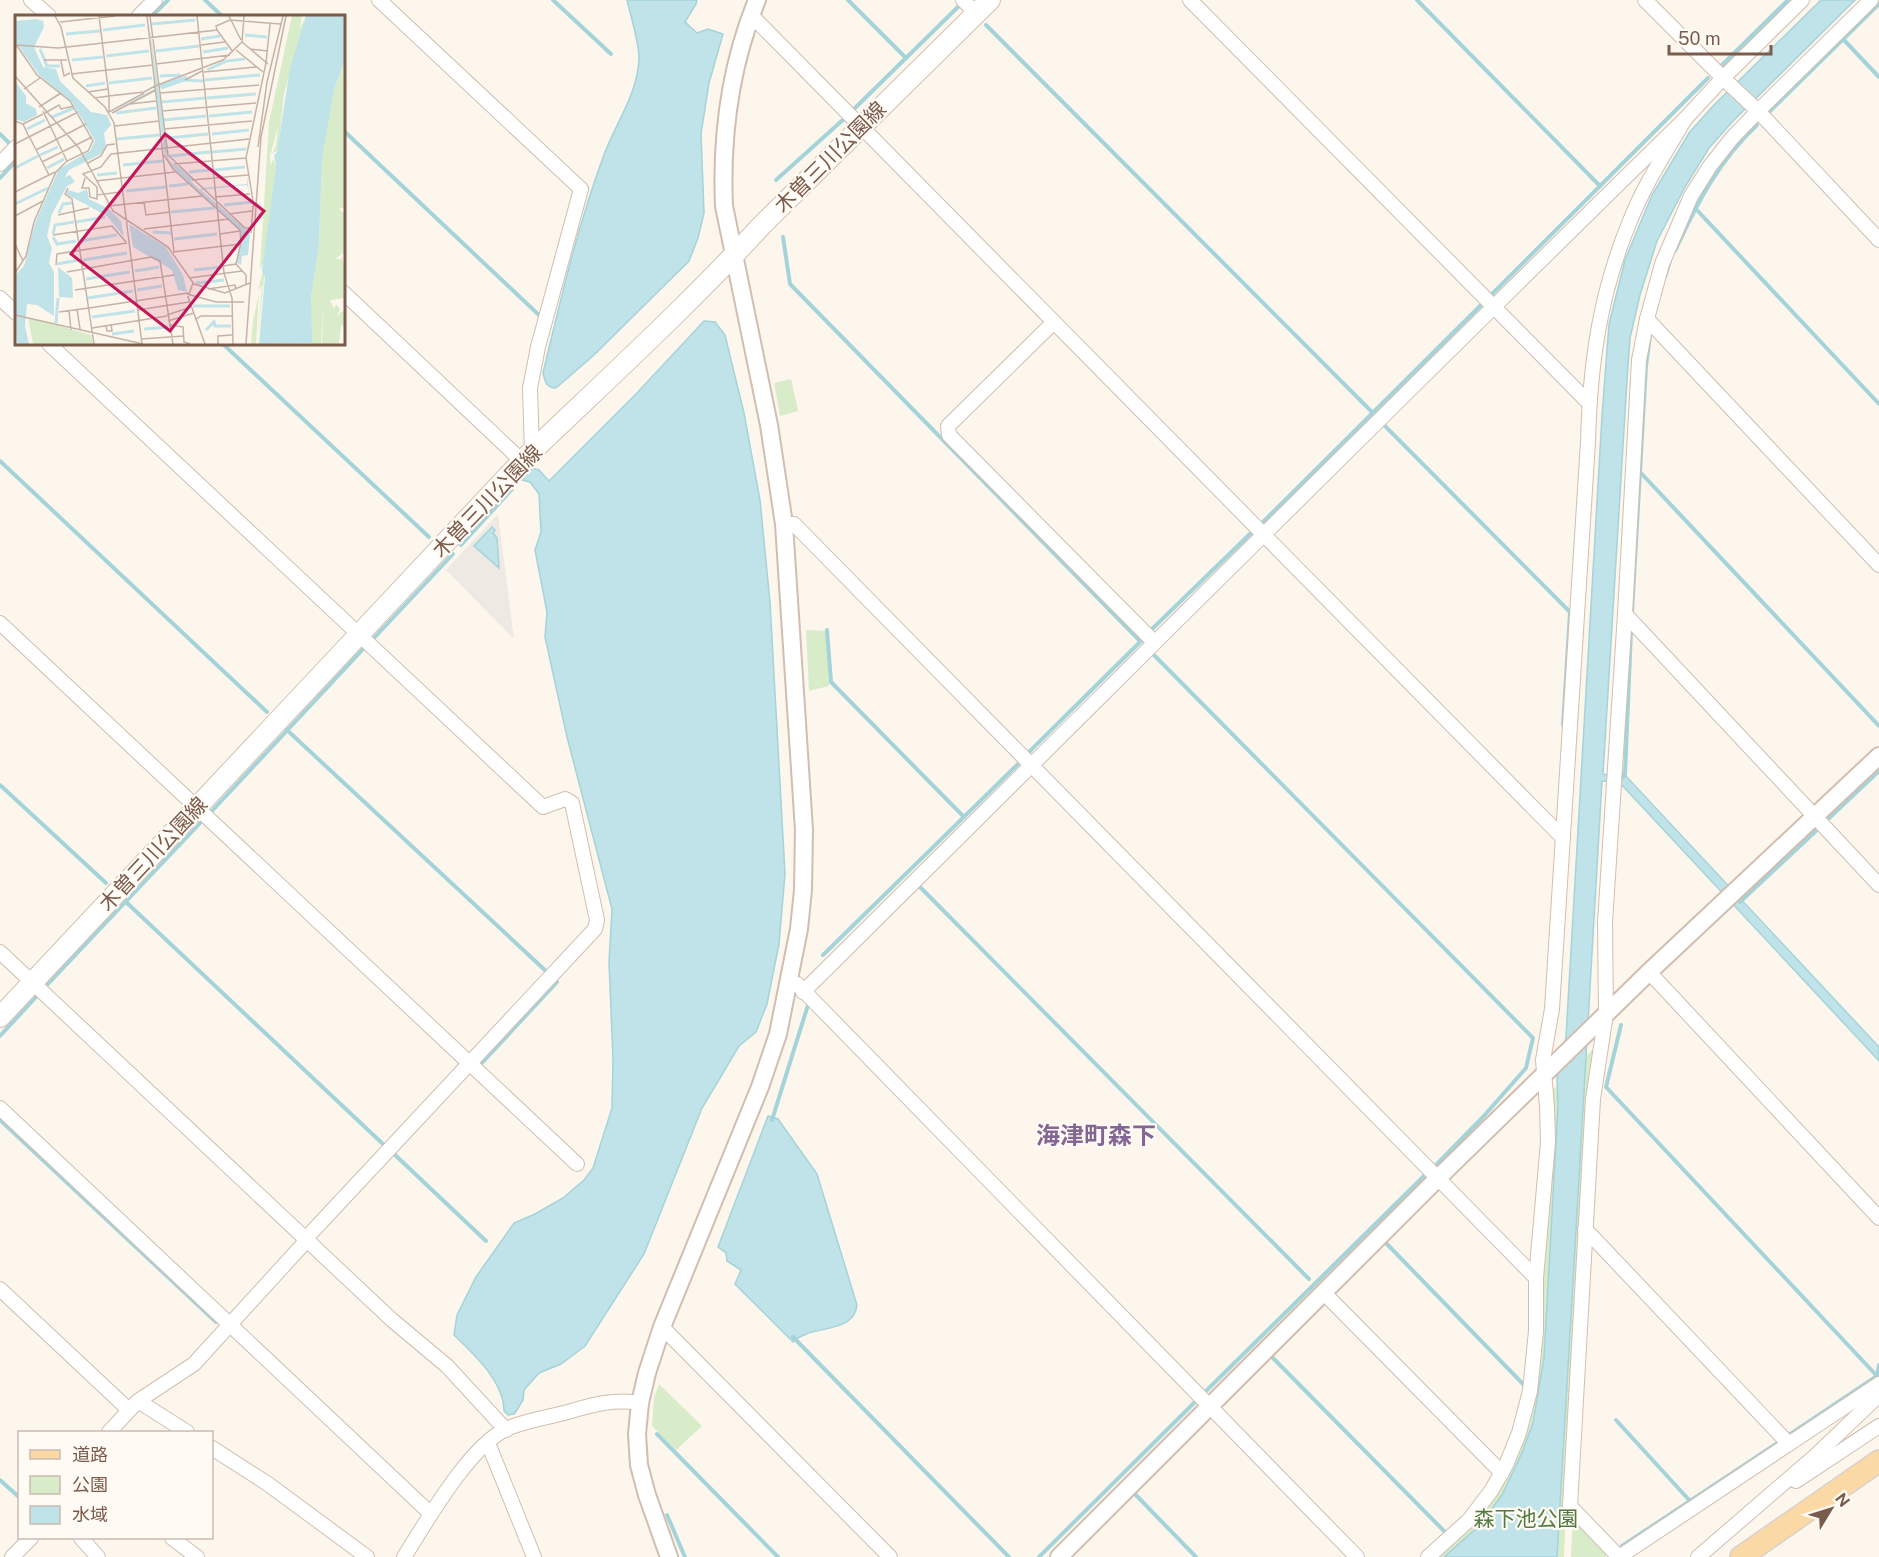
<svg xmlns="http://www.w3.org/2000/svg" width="1879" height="1557" viewBox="0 0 1879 1557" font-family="'Public Sans','Noto Sans JP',sans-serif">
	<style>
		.industrial { fill: #efe9e4 }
		.green { fill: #d8ecc9 }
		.water { fill: #bfe3e8; stroke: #a5d3da; stroke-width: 1.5 }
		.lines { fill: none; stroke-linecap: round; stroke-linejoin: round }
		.stream { stroke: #a5d3da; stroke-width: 4 }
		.minor-casing { stroke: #d1beb0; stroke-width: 16 }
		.tertiary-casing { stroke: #d1beb0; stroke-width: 20 }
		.secondary-casing { stroke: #d6c0b0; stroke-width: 22 }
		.primary-casing { stroke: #dad1cd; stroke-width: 24 }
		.minor { stroke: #fff; stroke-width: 14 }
		.tertiary { stroke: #fff; stroke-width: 16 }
		.secondary { stroke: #fff; stroke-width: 20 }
		.primary { stroke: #fbd9a5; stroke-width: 21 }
		.labels { text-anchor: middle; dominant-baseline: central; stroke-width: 4.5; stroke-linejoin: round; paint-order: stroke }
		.street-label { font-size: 21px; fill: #7a5c4d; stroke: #fffaf3 }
		.park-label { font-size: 21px; fill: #537a41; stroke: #fffaf3 }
		.quarter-label { font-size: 24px; font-weight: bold; fill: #846695; stroke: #fffaf3 }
		.inset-river { fill: none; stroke: #bfe3e8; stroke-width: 3 }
		.inset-road { fill: none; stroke: #c5b3a7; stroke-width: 1.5 }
		.view { fill: #c2185b; fill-opacity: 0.15; stroke: #c2185b; stroke-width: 3 }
		.inset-edge { fill: none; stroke: #7a5c4d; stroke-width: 3 }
	</style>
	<rect width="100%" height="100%" fill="#fdf6ec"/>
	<path class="industrial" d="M498,514L514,639L446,570Z"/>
	<g class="green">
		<path d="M791,379L798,411L780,416L774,383Z"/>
		<path d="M806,630L826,631L829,686L809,691Z"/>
		<path d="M1597,1045L1566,1506L1564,1557H1433L1522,1441L1542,1280L1551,1092Z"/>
		<path d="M659,1384L702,1426L676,1450L652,1426L654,1398Z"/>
		<path d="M1573,1514L1610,1553L1605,1557H1571Z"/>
	</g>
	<g class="water">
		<path d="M627,0H697L696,4L685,22L697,33L708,29L723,34L709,83L701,134L704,213L698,238L689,261L594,355L556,388C546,388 545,381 543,373C561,298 578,224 605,152C617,121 638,93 639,58C639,43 631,17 627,0Z"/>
		<path d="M1821,0H1855L1734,120L1709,148L1685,187L1657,241L1640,295L1630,338L1627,380L1603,774L1608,775L1620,772L1625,775L1879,1047V1061L1619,782L1602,781L1557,1557H1444L1479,1526L1502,1495L1521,1455L1533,1423L1544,1358L1558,1106L1557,1077L1566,1037L1602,416L1609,324L1625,260L1652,195L1689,133L1713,106Z"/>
		<path d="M704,321L715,322L725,335L744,413L760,500L770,602L785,874L779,944L767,1004L756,1032L739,1046L702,1108L644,1254L585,1346L561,1364L539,1373L524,1390L523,1400L517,1410L514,1414L508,1415L504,1411C504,1382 474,1354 454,1335L457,1315L476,1277L514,1223L535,1214L563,1198L584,1180L593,1168L612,1108L613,1059L609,962L612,909L567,737L545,637L547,612L535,550L541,532L539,494L530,482L522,480L533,468L539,470L549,481L635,395Z"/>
		<path d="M492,527L495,530L493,533L497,538L499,568L474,546Z"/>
		<path d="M768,1116L778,1119L817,1174L857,1305C854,1335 810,1324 793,1342L735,1284L741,1270L727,1261L726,1253L718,1247Z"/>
	</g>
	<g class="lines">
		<g class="stream">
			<path d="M205,0L222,16"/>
			<path d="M553,0L611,54"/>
			<path d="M848,0L906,58"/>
			<path d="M1417,0L1600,186"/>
			<path d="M152,16L168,0"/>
			<path d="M986,25L1373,413"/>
			<path d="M1843,39L1879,77"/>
			<path d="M1720,67L1788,0"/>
			<path d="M854,109L961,4"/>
			<path d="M1770,111L1879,4"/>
			<path d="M344,131L540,316"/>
			<path d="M0,134L10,144"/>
			<path d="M0,178L16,161"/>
			<path d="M776,180L845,118"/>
			<path d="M1695,208L1879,404"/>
			<path d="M783,237L790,284L1140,641"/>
			<path d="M1675,251C1696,205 1719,160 1757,125"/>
			<path d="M1665,277L1670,261"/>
			<path d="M1490,296L1708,78"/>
			<path d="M223,344L429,537"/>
			<path d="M1384,425L1570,612L1563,725"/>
			<path d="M0,461L267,712"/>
			<path d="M1640,472L1879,726"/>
			<path d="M1261,524L1483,303"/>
			<path d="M461,545L513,488"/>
			<path d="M1632,613L1646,366L1650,336"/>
			<path d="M827,630L831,682L964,817"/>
			<path d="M1151,630L1253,531"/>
			<path d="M373,639L453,554"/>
			<path d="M1153,654L1533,1038L1526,1068L1483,1117L1435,1166"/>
			<path d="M287,730L547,972"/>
			<path d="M1028,753L1141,641"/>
			<path d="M1622,778L1625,775L1631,631"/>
			<path d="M0,785L106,883"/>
			<path d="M210,813L365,647"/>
			<path d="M1826,821L1879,771"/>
			<path d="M918,885L1309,1279"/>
			<path d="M126,902L384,1145"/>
			<path d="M1740,902L1818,829"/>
			<path d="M823,955L1018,764"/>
			<path d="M47,985L202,821"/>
			<path d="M1621,1025L1606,1087L1877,1376"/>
			<path d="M0,1036L36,997"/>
			<path d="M481,1064L557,982L554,979"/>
			<path d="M0,1120L216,1322"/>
			<path d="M772,1120L808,1005"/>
			<path d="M393,1153L486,1241"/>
			<path d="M1385,1242L1523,1384"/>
			<path d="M793,1337L1009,1557"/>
			<path d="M1272,1357L1447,1534"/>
			<path d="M1204,1393L1425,1175"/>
			<path d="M1616,1420L1690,1501"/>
			<path d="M657,1434L778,1557"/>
			<path d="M1789,1435L1877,1376L1879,1365"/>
			<path d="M0,1480L20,1498"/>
			<path d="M1133,1492L1196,1557"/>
			<path d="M667,1515L685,1557"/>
			<path d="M1622,1546L1779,1442"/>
			<path d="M1039,1557L1196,1401"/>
		</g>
		<defs>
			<g id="minor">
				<path d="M31,0L49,16"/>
				<path d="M379,0L581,189L538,347L530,388L532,452"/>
				<path d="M963,0L976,13"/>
				<path d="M1190,0L1589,403"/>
				<path d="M1645,0L1723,78L1758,111L1879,240"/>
				<path d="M751,15L1563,838"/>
				<path d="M139,16L155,0"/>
				<path d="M0,164L16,147"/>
				<path d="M344,293L522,461"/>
				<path d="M0,298L16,313"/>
				<path d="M1647,319L1879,565"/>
				<path d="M1054,322L948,426L949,435L1154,642"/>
				<path d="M49,344L543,807L565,799L572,803L597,920L595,929L310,1234L307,1240L194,1364L138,1401L109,1432"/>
				<path d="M784,524H794L1536,1278"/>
				<path d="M1625,614L1879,885"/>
				<path d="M0,623L577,1164"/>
				<path d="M0,952L392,1320L447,1366L506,1430"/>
				<path d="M1649,972L1879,1218"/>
				<path d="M797,984L1357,1557"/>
				<path d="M803,992C1097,701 1389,408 1685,119L1723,78L1802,0"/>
				<path d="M0,1108L431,1514"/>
				<path d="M1585,1229L1789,1444"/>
				<path d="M0,1289L129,1410"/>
				<path d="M1324,1293L1502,1473"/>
				<path d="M662,1327L890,1557"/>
				<path d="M138,1401L187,1432"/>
				<path d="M488,1443L534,1557"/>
				<path d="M212,1448L268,1484L367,1557"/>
				<path d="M1796,1481L1879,1426"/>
				<path d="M81,1538L98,1557"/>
				<path d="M172,1538L197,1557"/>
				<path d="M12,1557L31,1538"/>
				<path d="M404,1557C427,1521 468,1448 506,1429C524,1421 545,1418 564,1413C589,1406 613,1398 640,1403"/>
				<path d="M1428,1557L1469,1520L1491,1491L1506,1465L1519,1433L1530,1391L1536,1331V1278L1548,1142L1547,1107L1543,1060L1552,1009L1588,442C1590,363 1600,293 1630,221C1644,185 1666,152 1685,119"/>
				<path d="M1619,1557L1570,1506L1593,1099L1606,1014L1605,922L1625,614L1639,360L1647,319L1662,264L1691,196L1710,166L1732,138L1758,111L1871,0"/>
				<path d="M1619,1557L1879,1384"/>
				<path d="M1698,1557L1814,1457L1879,1395"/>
			</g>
			<g id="tertiary">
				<path d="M669,1557L647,1495L639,1465L637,1434L640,1403L647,1373L662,1327L760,1087L778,1034L799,929L803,890L804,830L784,524L769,425L724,206C721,136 730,66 757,0"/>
				<path d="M1059,1557L1438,1178L1649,972L1879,756"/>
			</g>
			<path id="secondary" d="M0,1017L522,461C603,383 686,308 762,225L990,0"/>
			<path id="primary" d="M1741,1557L1879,1461"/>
		</defs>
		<use href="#minor" class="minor-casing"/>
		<use href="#tertiary" class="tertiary-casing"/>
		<use href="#secondary" class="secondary-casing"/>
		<use href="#primary" class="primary-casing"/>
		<use href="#minor" class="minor"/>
		<use href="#tertiary" class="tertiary"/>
		<use href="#secondary" class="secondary"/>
		<use href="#primary" class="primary"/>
	</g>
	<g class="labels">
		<g class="street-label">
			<text transform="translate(830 157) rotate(-45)">木曽三川公園線</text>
			<text transform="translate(487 501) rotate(-46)">木曽三川公園線</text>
			<text transform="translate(153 854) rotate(-47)">木曽三川公園線</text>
		</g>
		<g class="park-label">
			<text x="1526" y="1518">森下池公園</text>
		</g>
		<g class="quarter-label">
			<text x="1096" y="1135">海津町森下</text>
		</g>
	</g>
	<g transform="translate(15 15)">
		<rect width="330" height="330" fill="#fdf6ec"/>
		<path d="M277,1H287L285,13L291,1L269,79L263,135L257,139L261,130L263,111L255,142L256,150L258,144L261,151L242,329L247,270L243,276L250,247L245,254L254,107ZM330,45V192L324,194L330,199V237L321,243L325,245L327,241L329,250L330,283L315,285L319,294L321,289L325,294L322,302L327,296L330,298V310L326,311L324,329H307L308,288L306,329H296V283L304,230L307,143L319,75ZM244,278L241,329H236L238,306ZM13,302L76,320L78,329H18Z" fill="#d8ecc9"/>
		<path d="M133,1L154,145L185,175L187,173L232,169V161L234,178L232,170L186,175L235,218L233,240L227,241L226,250L222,248L226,217L157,152L149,137L141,75L95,97L141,73ZM291,1H330V45L319,75L307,144L304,230L296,283L297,328L244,329L250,262L247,256L261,151L259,140L262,137L275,53ZM21,4L28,6L29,12L19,32L28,52L41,54L45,66L76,97L92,100L96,110L89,118L91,132L86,139L54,155L50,162L55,160L60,167L52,171L37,199L32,221L37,233L34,248L39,257V301L22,290L12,289L10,311L14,329H2L0,260L9,251L20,208L44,154L75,136L80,126L57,87L25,61L0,26V6ZM0,66L11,81V88L21,94L22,100L9,107L0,104ZM72,174L74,184L94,194L106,206L109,222L92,201L51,179L53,175L63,178ZM114,209L151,232L168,260L172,277L163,275L157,255L118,232ZM43,252L57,263L58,283L44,282Z" fill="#bfe3e8"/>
		<path class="inset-river" d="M137,9L180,5M88,15L130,10M51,19L85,16M230,20L252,22M186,24L205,21M25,34L32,51H45M141,36L184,31M188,37L213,33M91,41L134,36M57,45L88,42M192,55L212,46L230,44M145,61L166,60M190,65L245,60M94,68L137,63M71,71L90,68M145,71L172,62M146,73L169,65L188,66M192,83L241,79M147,87L190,83M101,98L141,93M194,101L237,97M37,102L59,93M148,105L191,101M12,114L30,105M197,119L234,115M153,123L193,119M102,124L145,120M197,137L231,134M25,140L43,132M155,141L195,137M108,150L148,146M160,151L177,165M0,153L23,141M32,153L49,144M199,155L230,152M174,157L196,155M82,160L102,158M154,171L173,169M111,176L151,172M0,189L33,173M209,190L237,187M156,197L199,193M44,198L48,189L57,188M61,207L90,202M138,217L156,218M38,219L40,210L59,207M38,222L42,229L61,226M159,224L202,219M65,226L102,220M68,245L112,238M42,249L64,245M179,255L207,252M120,256L144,252M71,264L115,257M181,268L209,265M122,275L147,271M73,283L118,276M178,291H215M77,302L120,296M41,308L43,283M129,314L153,312M191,315L199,307L200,311H216M97,319L119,316"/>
		<path class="inset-road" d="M40,1L46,12L58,63L90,92L99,108L127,329M135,1L153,140L230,213H236M182,1L209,258L217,283L218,329M214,1L226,25M229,1L227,27L253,49M45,7L100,1M202,15L218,37M0,28L22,60L55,86L78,126L73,136L52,146L41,157L19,207L11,241L0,258M1,30L43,33L88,28L202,15L201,11L215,5L266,9M186,30L210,27M235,34L253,36M221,35L248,57M29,45H52M46,46L49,61L55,58M141,49L215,40M189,57L241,52M56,59L138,50M0,61L64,133L98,196L153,232L179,269L210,278L235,268M170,65L187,56M9,74L25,63M73,77L93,74M145,78L244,70M79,83L94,81L84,1M115,89L141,86M24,92L46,78M28,96L52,146M147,96L241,88M94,97V81L129,77L140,71L132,1M94,97L129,78M30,98L44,90L46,94L59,91M97,98L141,75M0,106L8,109L14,122M8,109L28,99M100,111L144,106M149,114L237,106M14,121L34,160M0,129L63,97M243,132L252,67L268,1M21,135L71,109M149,140L158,154L225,215L226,227L221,249L208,251M27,147L77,122M73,148L86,141L92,130L100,129M159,149L231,143M70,163L67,173H74L75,182L82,184V180M177,165L233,160M81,166L160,157M53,173L50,179L57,184L79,329M0,177L40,157M106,177L82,180V172L68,159L86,152L96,139L234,124M200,182L235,179M129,187L131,200L155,197M94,191L187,181M239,192L231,143L251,48L255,9M214,199L237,196M43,200L74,193M0,201L28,186M129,214L214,204M236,218L238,191M205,219L225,216M38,220L97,211L111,227M0,229L8,246M158,237L226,229M159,237L140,71L208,45L227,27M221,249L231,260V270M41,250L42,239L112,228M52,257L136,242L145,246L158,329M174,263L227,256M178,268L173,282L190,329M193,274L220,270L221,274M60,275L159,260M172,279L201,287H229M74,293L173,278M62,294L65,314M123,295L174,287M54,296L56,315M44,297L74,293M0,300L128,329M152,300L176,292M180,305L186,301H217M153,306L179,298M91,310L92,316H97L96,309M155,310L168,312L169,327L175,329M77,313L152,301M126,324L169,321M203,329V321L217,320M231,329L246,122L271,1"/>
		<path class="view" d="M150,119L249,196L155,316L56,239Z"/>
		<rect width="330" height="330" class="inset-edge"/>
	</g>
	<rect x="18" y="1431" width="195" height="108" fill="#fffaf3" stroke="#cabbb1" stroke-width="1.5"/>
	<rect x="30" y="1450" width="30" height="9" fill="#fbd9a5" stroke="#cabbb1" stroke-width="1.5"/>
	<text x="72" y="1461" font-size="18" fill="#7a5c4d">道路</text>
	<rect x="30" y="1476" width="30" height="18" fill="#d8ecc9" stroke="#cabbb1" stroke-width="1.5"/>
	<text x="72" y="1491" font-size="18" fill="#7a5c4d">公園</text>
	<rect x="30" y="1506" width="30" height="18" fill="#bfe3e8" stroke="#cabbb1" stroke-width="1.5"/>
	<text x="72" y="1521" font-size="18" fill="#7a5c4d">水域</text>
	<g transform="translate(1831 1509) rotate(52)" stroke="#fffaf3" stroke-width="4.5" paint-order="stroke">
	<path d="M0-4.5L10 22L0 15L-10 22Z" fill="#7a5c4d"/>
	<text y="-9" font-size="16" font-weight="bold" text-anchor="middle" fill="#7a5c4d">N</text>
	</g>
	<path d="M1669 45v9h102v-9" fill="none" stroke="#7a5c4d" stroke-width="3"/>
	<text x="1678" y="45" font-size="18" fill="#7a5c4d" stroke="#fffaf3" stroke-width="4.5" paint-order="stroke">50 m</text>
</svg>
